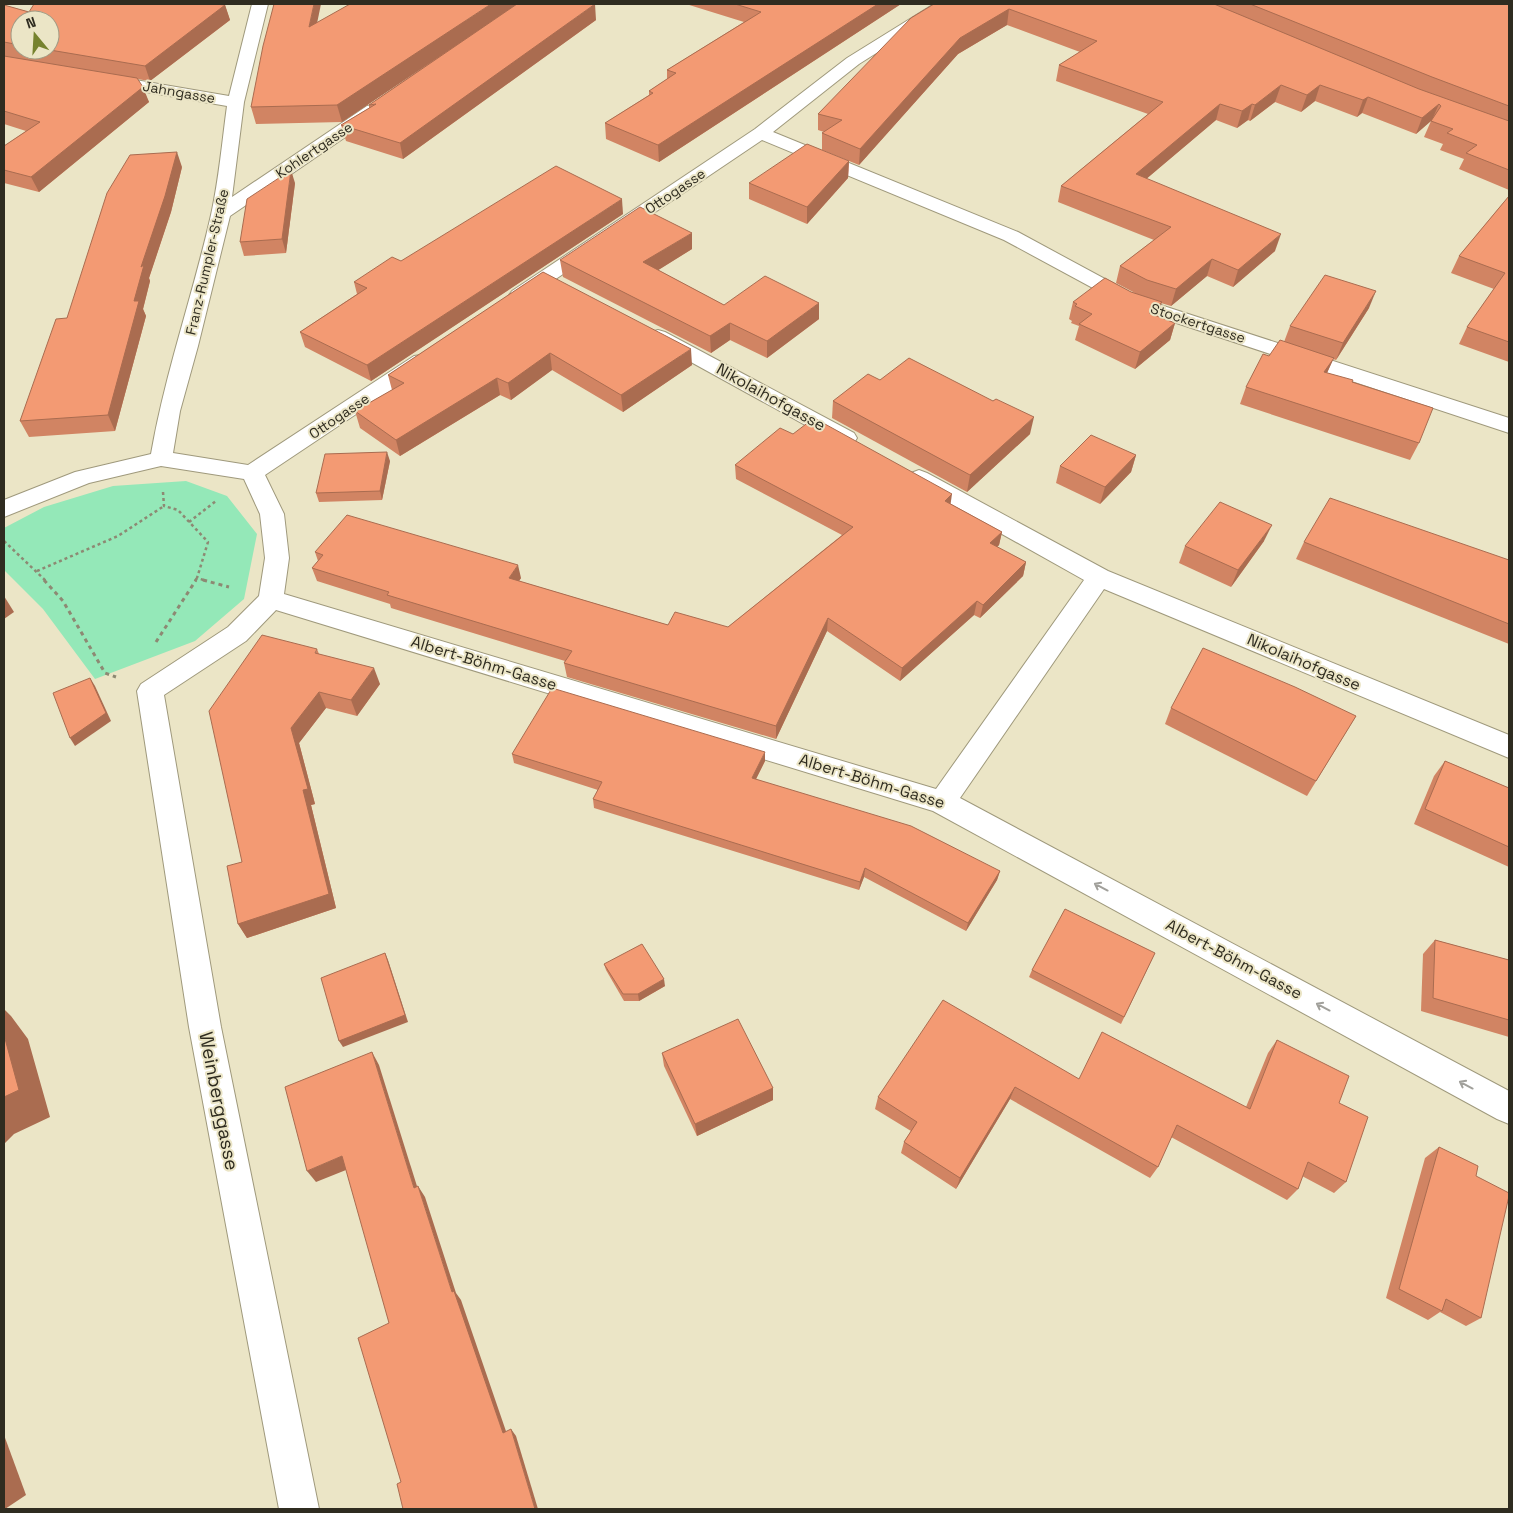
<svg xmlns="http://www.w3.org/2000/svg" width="1513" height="1513" viewBox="0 0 1513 1513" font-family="'Space Grotesk',sans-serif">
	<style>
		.green { fill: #94e8b8 }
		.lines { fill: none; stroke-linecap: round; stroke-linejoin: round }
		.minor-casing { stroke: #9f997c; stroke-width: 2 }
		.path-far1 { stroke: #8d8973; stroke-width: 2.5; stroke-dasharray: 3 3; stroke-linecap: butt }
		.path { stroke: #8d8973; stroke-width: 3; stroke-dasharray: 4 4; stroke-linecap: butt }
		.minor { fill: #fff; fill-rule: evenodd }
		.wall { fill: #d18463; fill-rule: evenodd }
		.shaded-wall { fill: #aa6c50 }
		.building { fill: #f39a73; stroke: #aa6c50 }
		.oneway { stroke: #a1a09b }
		.labels { text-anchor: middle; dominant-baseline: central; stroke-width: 4; stroke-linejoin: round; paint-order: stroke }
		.far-street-label { font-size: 14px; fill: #2f2c20; stroke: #ebe5c6 }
		.street-label { font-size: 16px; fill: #2f2c20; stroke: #ebe5c6 }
		.near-street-label { font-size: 19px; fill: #2f2c20; stroke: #ebe5c6 }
	</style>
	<rect width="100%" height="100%" fill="#ebe5c6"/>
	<path class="green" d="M186,481L227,496L257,534L244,599L195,641L95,679L43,609L4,570V528L44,507L113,486Z"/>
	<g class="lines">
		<defs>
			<g id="minor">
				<path d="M252,4H268L244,102L232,197L367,106L373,105L379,106L382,110L379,114L230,216L198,346L180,411L173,453L248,465L414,356L421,355L428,356L432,361L428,366L265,475L284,514L289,558L284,594L936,789L1084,580L911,483L907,478L911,473L919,470L927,473L1108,571L1509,735V758L1104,589L960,798L1509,1091V1124L1497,1119L933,811L276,610L246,641L164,695L221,1027L319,1509H279L189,1027L137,691L141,684L228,627L259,596L265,558L260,514L244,479L161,466L89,483L4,517V500L75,472L151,454C165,373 193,295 211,215C219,179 222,142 227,106L106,85L100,84L98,80L100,76L106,75L229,96Z"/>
				<path d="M934,4H952L949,7L859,64L773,132L1018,232L1142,299L1509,418V433L1128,307L1004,240L762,140L526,299L519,301L512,299L509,295L512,291L755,129L847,58Z"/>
				<path d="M658,330L665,332L854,433L857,438L854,443L846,445L838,443L651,340L648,336L651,332Z"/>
			</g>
		</defs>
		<use href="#minor" class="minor-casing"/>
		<g class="path-far1">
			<path d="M163,492L164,506L178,510L208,542L197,578L207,581"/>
			<path d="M189,522L216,501"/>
			<path d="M4,541L46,581"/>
			<path d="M37,571L118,536L164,506"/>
			<path d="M195,581L197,578"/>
		</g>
		<g class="path">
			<path d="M44,580L63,601L105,673L116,677"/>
			<path d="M203,580L229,587"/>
			<path d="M156,642L196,580"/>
		</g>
		<use href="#minor" class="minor"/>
	</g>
	<g class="wall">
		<path d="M686,4H901L659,162L606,139L605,123L649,95V91L667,79V70L744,22Z"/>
		<path d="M934,4H1509V190L1459,169L1464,159L1440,150L1443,144L1424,137L1431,121L1416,134L1362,113L1357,117L1315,101L1301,112L1275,102L1250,121L1248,120L1237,128L1216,120L1146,179L1275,251L1233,287L1207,276L1171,306L1161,303L1158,316L1175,323L1170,340L1135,369L1075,340L1079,326L1071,323L1072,321L1069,319L1073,302L1131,292L1135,293L1116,283L1120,266L1154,240L1058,202L1061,186L1148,114L1056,81L1059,65L1080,52L1007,25L958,54L859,165L822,150V133L824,132L818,130V114Z"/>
		<path d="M4,5L29,12L225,5L230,20L150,81L137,79L149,102L39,192L4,183V146L26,131L4,124ZM20,20L50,50H20Z"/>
		<path d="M596,20L403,159L346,141L341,125L369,108V105L448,50L342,122L256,124L251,107L318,22Z"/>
		<path d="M849,161L848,178L807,224L749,199V183Z"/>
		<path d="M182,167L171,212L149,278L150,281L143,309L146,316L115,431L29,437L20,421L67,318Z"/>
		<path d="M295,183L286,253L244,256L240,242Z"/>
		<path d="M1509,196V362L1459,344L1467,327L1494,289L1451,273L1459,256Z"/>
		<path d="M623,214L371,381L305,347L300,332L357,294L354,282L401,261Z"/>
		<path d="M692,249L658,270L724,305L819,319L767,358L730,340L711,353L563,277L560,260Z"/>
		<path d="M543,272L692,365L623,412L552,370L511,400L500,395L400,456L360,428L355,411L392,390L388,375Z"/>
		<path d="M1369,308L1336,360L1333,359L1327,373L1352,382L1419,443L1410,460L1240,404L1246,387L1269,356L1284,342L1290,326Z"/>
		<path d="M880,380L1030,434L967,492L832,418L833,401Z"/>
		<path d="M793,434L951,504L1002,532L999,545L997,547L1026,562L1023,576L980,618L974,615L900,681L827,631L776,739L567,677L564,663L565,661L391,608L390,604L317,581L312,568L318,561L315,552L521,578L519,581L668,625L728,627L842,535L736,479L735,465Z"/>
		<path d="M1136,455L1131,472L1100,504L1056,483L1060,466Z"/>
		<path d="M390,461L382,500L319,502L316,493Z"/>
		<path d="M1264,541L1231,587L1179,563L1185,546Z"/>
		<path d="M1304,542L1509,560V644L1296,559Z"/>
		<path d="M317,649L319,654L380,684L357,716L326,708L299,743L315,804L311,805L336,908L247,938L238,924L242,862Z"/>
		<path d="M1171,708L1356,716L1307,796L1165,724Z"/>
		<path d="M512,754L765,761L756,779L1000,871L997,880L966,931L864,877L859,890L594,808L593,799L598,790L514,763Z"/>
		<path d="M1445,761L1509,788V867L1414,824L1434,776Z"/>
		<path d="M1435,940L1509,960V1037L1421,1011L1423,954Z"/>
		<path d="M1155,953L1121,1024L1029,977L1032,970Z"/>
		<path d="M604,964L665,986L639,1001H624L606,970Z"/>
		<path d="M1277,1040L1339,1103L1346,1182L1334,1193L1302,1176L1298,1189L1287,1200L1171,1137L1158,1167L1150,1178L1010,1099L956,1189L901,1153L904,1142L911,1131L875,1109L878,1097L1079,1079L1246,1107L1268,1053Z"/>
		<path d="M662,1053L773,1088V1100L697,1136L664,1066Z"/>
		<path d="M1439,1147L1476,1176L1481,1318L1466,1326L1440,1312L1428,1320L1386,1298L1425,1158Z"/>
	</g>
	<g class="shaded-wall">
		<path d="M314,4H321L313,43L309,27Z"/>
		<path d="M491,4H518L342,122L337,105Z"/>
		<path d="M595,4L596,20L403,159L400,143Z"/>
		<path d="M878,4H901L659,162L658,145Z"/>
		<path d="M225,5L230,20L150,81L145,66Z"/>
		<path d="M1009,9L1007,25L958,54L859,165L860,149L960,38Z"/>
		<path d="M1281,85L1275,102L1250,121L1255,105Z"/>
		<path d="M1320,85L1315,101L1301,112L1307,95Z"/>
		<path d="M143,87L149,102L39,192L31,177Z"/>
		<path d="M1368,97L1362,113L1357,117L1363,100Z"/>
		<path d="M1220,104L1216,120L1132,191L1136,174Z"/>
		<path d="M1252,104L1248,120L1237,128L1242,111Z"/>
		<path d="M1439,104L1432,120L1416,134L1422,118Z"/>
		<path d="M177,152L182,167L171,212L149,278L150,281L143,309L146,316L115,431L108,415L141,267Z"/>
		<path d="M849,161L848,178L807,224V207Z"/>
		<path d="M291,170L295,183L286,253L282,239Z"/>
		<path d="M622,199L623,214L371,381L367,365Z"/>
		<path d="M692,233V249L644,279L643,262Z"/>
		<path d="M1281,234L1275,251L1233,287L1238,270Z"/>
		<path d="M1212,259L1207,276L1171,306L1176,289Z"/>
		<path d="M1376,291L1369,308L1336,360L1343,343Z"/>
		<path d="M1162,302L1157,319L1149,313Z"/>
		<path d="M819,303V319L767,358V341Z"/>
		<path d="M730,323V340L711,353L710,336Z"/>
		<path d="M1175,323L1170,340L1135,369L1140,352Z"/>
		<path d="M691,349L692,365L623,412L621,395Z"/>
		<path d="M550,353L552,370L511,400L508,383Z"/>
		<path d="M1334,358L1326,375L1324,372Z"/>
		<path d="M497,378L500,395L400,456L396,440Z"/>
		<path d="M1034,417L1030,434L967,492L970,475Z"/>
		<path d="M387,452L390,461L382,500L380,491Z"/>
		<path d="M1136,455L1131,472L1100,504L1105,487Z"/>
		<path d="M952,494L950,508L945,501Z"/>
		<path d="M1272,525L1264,541L1231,587L1238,570Z"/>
		<path d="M1002,532L999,545L987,557L990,543Z"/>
		<path d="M1026,562L1023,576L980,618L983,605Z"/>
		<path d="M518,565L521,578L512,591L509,578Z"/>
		<path d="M4,596L14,612L4,619Z"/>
		<path d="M977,601L974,615L900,681L902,668Z"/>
		<path d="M828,618L827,631L776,739V726Z"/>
		<path d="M374,668L380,684L357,716L351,700Z"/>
		<path d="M90,678L95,686L111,721L75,746L70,738Z"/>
		<path d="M319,692L326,708L299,743L315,804L311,805L336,908L247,938L238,924L303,790L291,728Z"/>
		<path d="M765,752V761L752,787V778Z"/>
		<path d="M865,868L864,877L859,890L860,882Z"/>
		<path d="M1000,871L997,880L966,931L968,923Z"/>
		<path d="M385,953L388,960L408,1022L343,1047L339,1041Z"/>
		<path d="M664,979L665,986L639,1001L638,994Z"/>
		<path d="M4,1009L11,1016L28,1039L50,1117L14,1134L4,1144Z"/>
		<path d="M372,1052L379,1065L421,1199L414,1188Z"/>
		<path d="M1015,1087L1010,1099L956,1189L960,1178Z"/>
		<path d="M773,1088V1100L697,1136L695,1124Z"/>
		<path d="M342,1156L351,1168L316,1182L307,1171Z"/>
		<path d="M418,1186L425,1197L456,1293L461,1300L509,1440L503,1433L452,1292Z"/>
		<path d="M511,1429L516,1436L538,1509H535Z"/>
		<path d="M4,1435L26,1495L5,1509H4Z"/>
	</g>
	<g class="building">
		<path d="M34,4H215L225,5L145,66L50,50V20H20V45L4,42V5L29,12Z"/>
		<path d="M274,4H314L309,27L350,4H491L337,105L251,107L263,46Z"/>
		<path d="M517,4H595L400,143L341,125L376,104L369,105Z"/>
		<path d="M735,4H878L658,145L605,123L653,93L649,91L676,73L667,70L761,12Z"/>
		<path d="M934,4H1214L1419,89L1509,121V170L1466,153L1477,145L1447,133L1453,129L1431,121L1441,106L1439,104L1422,118L1368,97L1363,100L1320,85L1307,95L1281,85L1255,105L1252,104L1242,111L1220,104L1136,174L1281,234L1238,270L1212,259L1176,289L1147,280L1120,266L1171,227L1061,186L1163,102L1059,65L1097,41L1009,9L960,38L860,149L822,133L842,120L818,114L911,18Z"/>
		<path d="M1250,4H1509V106L1432,77Z"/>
		<path d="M4,56L137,78L143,87L31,177L4,170V146L40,122L4,111Z"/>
		<path d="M807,144L849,161L807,207L749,183Z"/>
		<path d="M177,152L165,196L141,267L144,265L134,301H139L108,415L20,421L56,319L67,318L107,193L130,155Z"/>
		<path d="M556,166L622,199L367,365L300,332L367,288L354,282L392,257L401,261Z"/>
		<path d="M291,170L282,239L240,242L247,199Z"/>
		<path d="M1509,196V342L1467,327L1505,273L1459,256Z"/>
		<path d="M640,207L692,233L643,262L724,305L765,276L819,303L767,341L730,323L710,336L560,260Z"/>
		<path d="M543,272L691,349L621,395L550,353L508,383L497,378L396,440L355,411L404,383L388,375Z"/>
		<path d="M1325,275L1376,291L1343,343L1290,326Z"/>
		<path d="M1105,278L1131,292L1162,302L1149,313L1175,323L1140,352L1079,324L1092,314L1075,306L1077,304L1073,302Z"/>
		<path d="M1280,340L1334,358L1324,372L1353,380L1352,382L1433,408L1419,443L1246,387L1263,354L1269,356Z"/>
		<path d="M909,358L993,401L996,399L1034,417L970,475L833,401L868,374L880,380Z"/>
		<path d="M814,418L952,494L945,501L1002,532L990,543L1026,562L983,605L977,601L902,668L828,618L776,726L564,663L572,651L387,595L389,592L312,568L323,555L315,552L347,515L518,565L509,578L637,616L668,625L675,612L728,627L853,527L735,465L780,428L793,434Z"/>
		<path d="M1091,435L1136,455L1105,487L1060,466Z"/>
		<path d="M387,452L380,491L316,493L325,454Z"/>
		<path d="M1330,498L1509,560V624L1304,542Z"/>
		<path d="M1220,502L1272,525L1238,570L1185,546Z"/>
		<path d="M262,635L317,649L315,653L374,668L351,700L319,692L291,728L308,789L303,790L329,894L238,924L227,866L242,862L209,711Z"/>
		<path d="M1203,648L1295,687L1356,716L1316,781L1171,708Z"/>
		<path d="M90,678L106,713L70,738L53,693Z"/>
		<path d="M552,688L765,752L752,778L911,826L1000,871L968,923L865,868L860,882L593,799L602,782L512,754Z"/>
		<path d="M1445,761L1509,788V847L1425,809Z"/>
		<path d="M1065,909L1155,953L1124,1017L1032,970Z"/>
		<path d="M1435,940L1509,960V1020L1433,998Z"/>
		<path d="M642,944L664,979L638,994H623L604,964Z"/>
		<path d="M385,953L405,1015L339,1041L321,978Z"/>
		<path d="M943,1000L1079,1079L1102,1032L1250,1109L1277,1040L1349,1076L1339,1103L1368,1117L1346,1182L1308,1162L1298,1189L1177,1125L1158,1167L1015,1087L960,1178L904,1142L917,1122L878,1097Z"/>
		<path d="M738,1019L773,1088L695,1124L662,1053Z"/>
		<path d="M4,1035L19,1090L4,1097Z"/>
		<path d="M372,1052L414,1188L418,1186L452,1292L454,1291L503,1433L511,1429L535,1509H403L397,1484L401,1482L358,1338L389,1323L342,1156L307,1171L285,1087Z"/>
		<path d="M1439,1147L1478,1166L1476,1176L1509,1193V1196L1481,1318L1446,1299L1442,1311L1399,1289Z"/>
	</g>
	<defs><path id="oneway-shaft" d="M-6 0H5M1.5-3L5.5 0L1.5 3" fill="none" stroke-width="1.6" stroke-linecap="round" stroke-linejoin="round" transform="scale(1.25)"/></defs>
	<g class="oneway">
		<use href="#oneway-shaft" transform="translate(1101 887) rotate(-152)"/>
		<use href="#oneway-shaft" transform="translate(1323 1007) rotate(-152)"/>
		<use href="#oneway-shaft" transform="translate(1466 1085) rotate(-152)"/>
	</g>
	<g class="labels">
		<g class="far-street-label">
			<text transform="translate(179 92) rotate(10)">Jahngasse</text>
			<text transform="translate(314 150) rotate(-34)">Kohlertgasse</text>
			<text transform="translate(675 191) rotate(-34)">Ottogasse</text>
			<text transform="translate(207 262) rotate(-77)">Franz-Rumpler-Straße</text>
			<text transform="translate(1198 323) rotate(18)">Stockertgasse</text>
			<text transform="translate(339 416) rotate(-34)">Ottogasse</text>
		</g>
		<g class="street-label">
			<text transform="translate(771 397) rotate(29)">Nikolaihofgasse</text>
			<text transform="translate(1304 662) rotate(23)">Nikolaihofgasse</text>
			<text transform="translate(484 663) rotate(17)">Albert-Böhm-Gasse</text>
			<text transform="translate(872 781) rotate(17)">Albert-Böhm-Gasse</text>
			<text transform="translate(1234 959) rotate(28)">Albert-Böhm-Gasse</text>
		</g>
		<g class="near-street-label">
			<text transform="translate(219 1101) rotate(79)">Weinberggasse</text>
		</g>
	</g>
	<rect width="1513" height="1513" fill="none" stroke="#2f2c20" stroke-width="10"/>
	<g transform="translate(35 35) rotate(342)"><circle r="24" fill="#ebe5c6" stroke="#a09b84"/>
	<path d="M0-4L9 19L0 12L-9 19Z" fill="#76822e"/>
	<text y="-8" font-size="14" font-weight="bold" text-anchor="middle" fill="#2f2c20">N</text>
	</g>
</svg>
